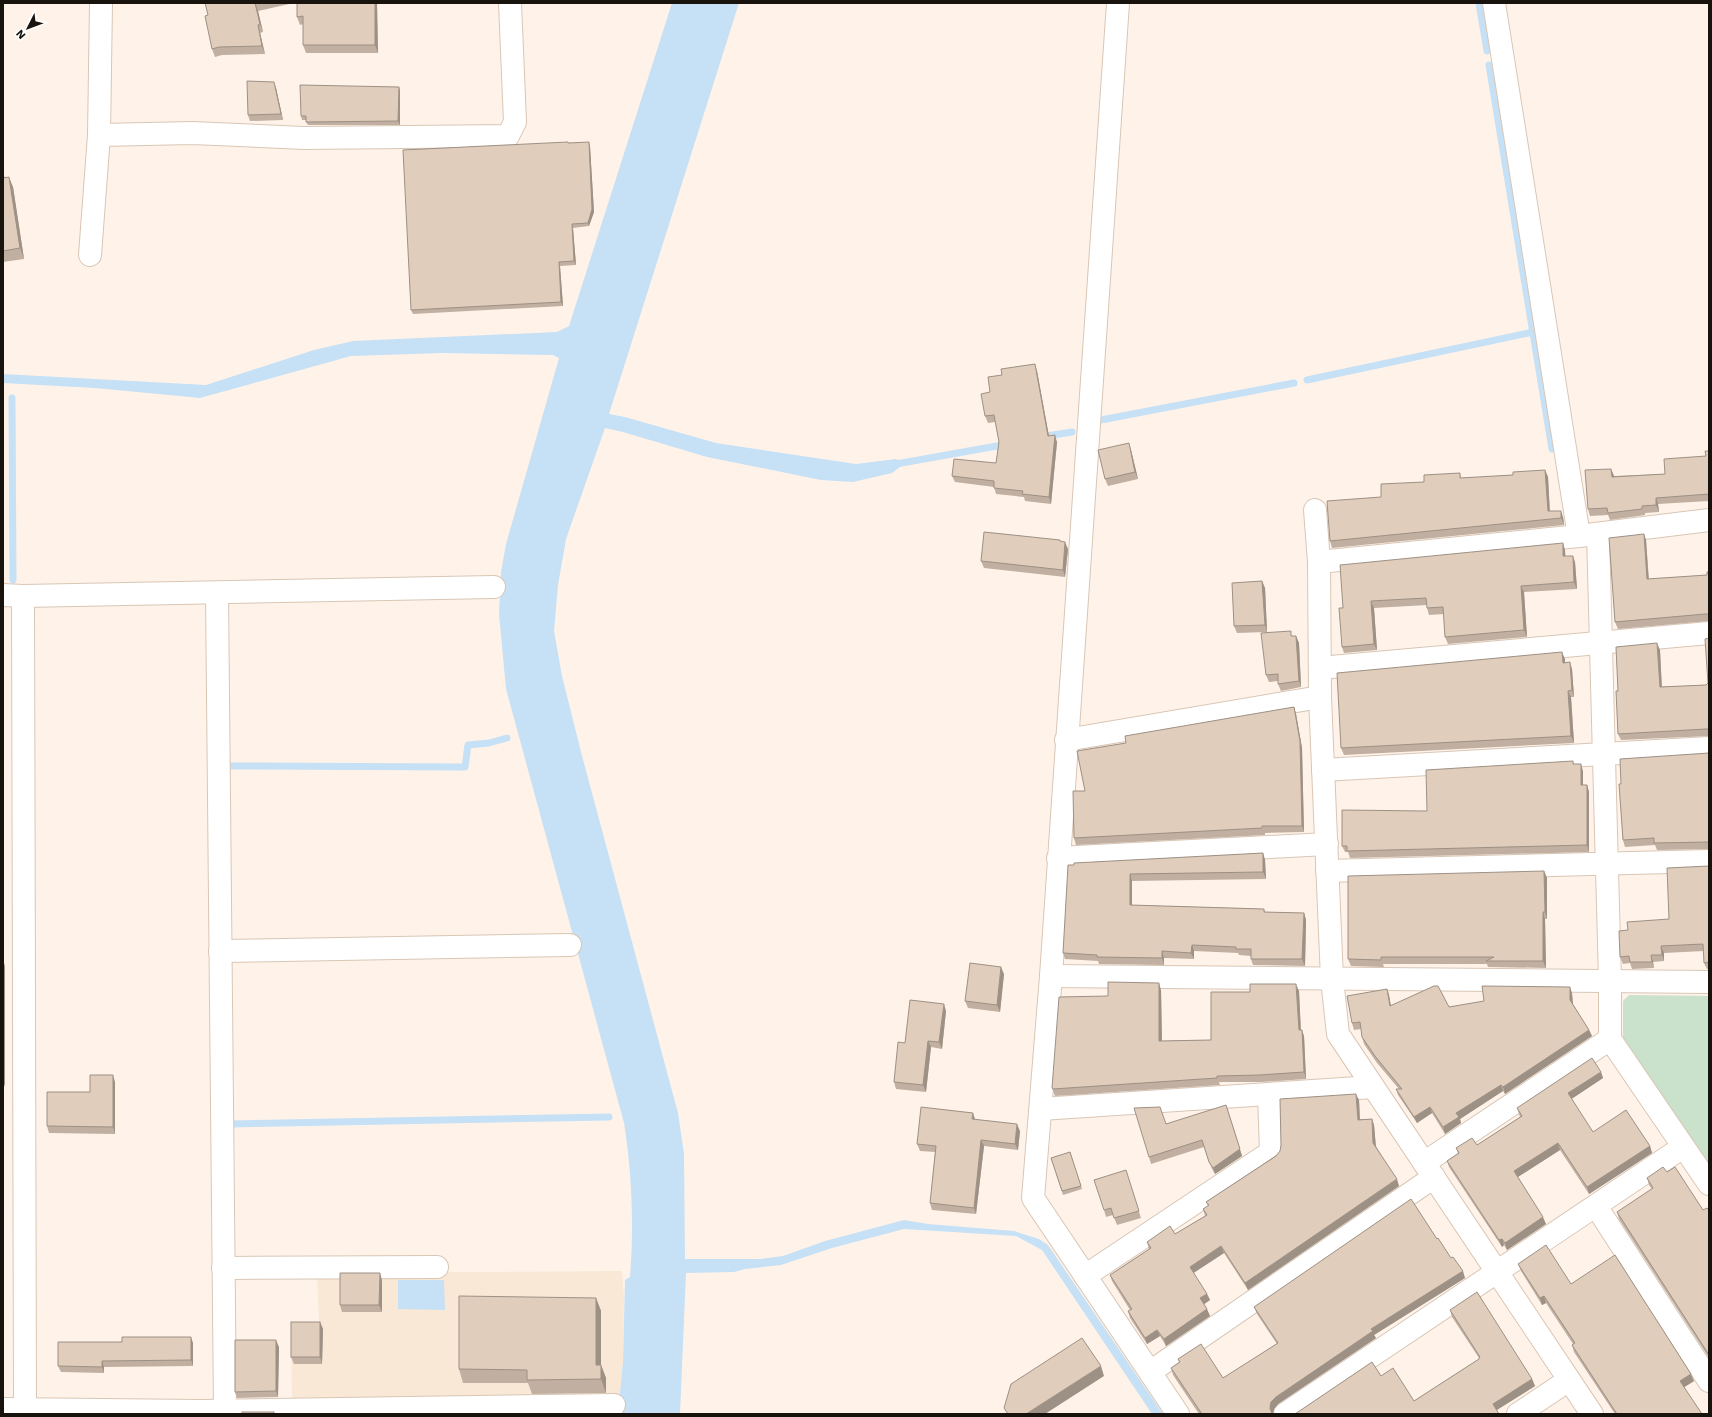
<svg xmlns="http://www.w3.org/2000/svg" width="1712" height="1417" viewBox="0 0 1712 1417" font-family="'Work Sans',sans-serif">
	<style>
		.industrial { fill: #f9e8d6 }
		.green { fill: #cae1cc }
		.water { fill: #c6e0f5 }
		.lines { fill: none; stroke-linecap: round; stroke-linejoin: round }
		.stream { stroke: #c6e0f5; stroke-width: 7 }
		.minor-casing { stroke: #d9c6b5; stroke-width: 24 }
		.minor { stroke: #fff; stroke-width: 22 }
		.wall { fill: #c1b0a2 }
		.shaded-wall { fill: #9d9084 }
		.building { fill: #e0cdbc; stroke: #9d9084 }
	</style>
	<rect width="100%" height="100%" fill="#fff3e9"/>
	<path class="industrial" d="M622,1271L624,1296L623,1362L620,1399L292,1405L291,1328L319,1324L317,1273Z"/>
	<path class="green" d="M1629,995L1709,996V1163L1623,1038V1001Z"/>
	<g class="water">
		<path d="M672,3H739L609,414L625,417L716,443L856,464L896,459L905,463L892,473L853,482L821,480L707,457L623,432L605,428L566,539L558,585L554,631L562,676L581,752L678,1113L684,1154L685,1259H760L783,1256L825,1241L904,1220L928,1224L1014,1231L1039,1239L1048,1245L1163,1414H1152L1042,1250L1016,1236L904,1229L832,1248L781,1265L745,1269L734,1272L686,1273L680,1414H618L623,1362L625,1280L630,1277C634,1226 632,1173 624,1123L506,689L499,614L501,572L506,544L559,358L553,355L442,353L351,356L200,398L95,388L3,383V374L206,385L314,350L353,341L557,332L569,326Z"/>
		<path d="M398,1280H444L445,1310L398,1309Z"/>
	</g>
	<g class="lines">
		<g class="stream">
			<path d="M1479,3L1487,51"/>
			<path d="M1489,65L1552,449"/>
			<path d="M1307,380L1533,332"/>
			<path d="M12,398L13,580"/>
			<path d="M1101,420L1294,383"/>
			<path d="M1047,436L1072,432"/>
			<path d="M896,464L1008,444"/>
			<path d="M230,766L465,767L468,745L489,743L507,738"/>
			<path d="M229,1124L609,1117"/>
		</g>
		<defs>
			<g id="minor">
				<path d="M1118,3L1051,976L1033,1198L1178,1414"/>
				<path d="M1494,3L1579,536"/>
				<path d="M99,135L192,133L304,138L508,136L515,122L510,3"/>
				<path d="M90,255L99,135L101,3"/>
				<path d="M1315,510L1319,562"/>
				<path d="M1598,534L1610,981V1039L1709,1184"/>
				<path d="M217,593L225,1410"/>
				<path d="M3,595L23,596L494,587"/>
				<path d="M23,596L25,1409"/>
				<path d="M1320,668L1709,633"/>
				<path d="M1320,697L1332,979L1338,1034L1592,1414"/>
				<path d="M1066,740L1320,697L1319,562L1579,536L1709,520"/>
				<path d="M1323,770L1709,748"/>
				<path d="M1058,858L1327,844"/>
				<path d="M1327,871L1709,861"/>
				<path d="M220,951L570,945"/>
				<path d="M1051,976L1709,982"/>
				<path d="M1041,1109L1373,1087"/>
				<path d="M1424,1163L1610,1039"/>
				<path d="M1596,1206L1709,1381"/>
				<path d="M223,1268L437,1267"/>
				<path d="M1085,1276L1271,1152L1269,1094"/>
				<path d="M1150,1372L1434,1177"/>
				<path d="M3,1409L201,1411L614,1405"/>
				<path d="M1285,1414L1683,1147"/>
				<path d="M1518,1414L1569,1380"/>
			</g>
		</defs>
		<use href="#minor" class="minor-casing"/>
		<use href="#minor" class="minor"/>
	</g>
	<g class="wall">
		<path d="M205,3H294L258,11L263,32L260,33L265,54L222,55L215,57L212,49L208,15Z"/>
		<path d="M377,3L378,53H306L303,45V24L300,25L297,17Z"/>
		<path d="M399,87L400,91V125H308L306,122V120H302L301,116Z"/>
		<path d="M276,88L283,120L250,121L248,115Z"/>
		<path d="M568,143L590,146L594,212L589,226L573,228L576,265L560,266L563,306L413,314L411,310Z"/>
		<path d="M3,168L4,177L13,187L24,259L3,262Z"/>
		<path d="M1037,371L1049,436L1057,442L1051,504L1025,501L1024,497L996,494L994,487L955,482L952,476L996,463L999,442L995,422L988,423L985,416L990,392Z"/>
		<path d="M1131,450L1138,479L1108,486L1105,479Z"/>
		<path d="M1709,451V501L1658,504L1659,512L1645,513V515L1610,520L1608,515L1590,516L1588,509L1611,469L1614,476L1665,474L1706,456Z"/>
		<path d="M1545,470L1548,477L1550,511L1563,517L1564,525L1332,548L1330,541L1381,497L1424,482L1460,473L1461,478L1513,475Z"/>
		<path d="M1644,534L1646,540L1649,579L1707,575L1709,572V621L1618,629L1615,622Z"/>
		<path d="M1061,541L1068,549L1065,577L984,568L981,561Z"/>
		<path d="M1565,550V556L1575,562L1577,589L1524,592L1527,637L1448,644L1445,637L1444,614L1429,615L1427,608V605L1374,608L1377,650L1344,653L1342,647L1343,608Z"/>
		<path d="M1262,581L1265,588L1267,632L1237,633L1234,626Z"/>
		<path d="M1293,636H1296L1299,643L1301,687L1281,691L1278,684V681L1269,682L1266,675Z"/>
		<path d="M1709,638V736L1621,740L1618,734V691L1660,650L1662,687L1706,685L1708,683Z"/>
		<path d="M1565,659V662L1572,669L1574,697H1571L1574,743L1344,755L1341,748Z"/>
		<path d="M1294,707L1296,714L1302,748L1304,832L1265,833V835L1076,845L1074,838L1126,743Z"/>
		<path d="M1709,753V849L1657,850L1655,845L1625,847L1623,840L1621,784Z"/>
		<path d="M1573,761L1574,764L1583,771V785H1587L1589,792V852L1350,858L1348,852H1345L1342,846L1427,811Z"/>
		<path d="M1263,853L1265,860L1266,879L1132,881V905L1264,909L1265,912L1304,913L1306,920L1305,966L1253,965L1251,959V956L1239,955L1238,953L1194,951V959L1164,958V965L1099,964L1098,961L1065,959L1063,953L1074,865Z"/>
		<path d="M1709,866V969H1707L1704,963V951L1664,953V961L1653,962L1654,968L1632,969L1630,963L1623,964L1620,957L1628,930L1669,919L1707,867Z"/>
		<path d="M1544,871L1547,878V919H1545L1546,968L1488,967L1487,964H1383L1384,967L1351,966L1348,959Z"/>
		<path d="M1004,974L1000,1012L968,1008L965,1001Z"/>
		<path d="M1387,989L1389,995L1391,1006L1449,1007L1572,993L1573,1004L1589,1030L1592,1036L1505,1094L1503,1091L1460,1119L1461,1123L1445,1134L1432,1113L1417,1123L1398,1095L1396,1089H1399L1377,1063L1364,1044L1362,1037L1361,1029L1354,1030L1352,1023Z"/>
		<path d="M1161,990L1162,1041L1211,1040L1299,991L1301,1030L1304,1036L1306,1079L1262,1082H1219L1220,1085L1055,1096L1052,1088L1108,996Z"/>
		<path d="M946,1011L942,1049L931,1047L926,1092L896,1089L894,1082L905,1043Z"/>
		<path d="M1601,1072L1603,1078L1571,1099L1593,1132L1650,1146L1652,1153L1589,1194L1560,1150L1518,1177L1546,1224L1507,1250L1504,1245L1502,1247L1449,1167L1447,1161L1458,1153L1456,1148L1477,1145L1520,1117L1517,1108Z"/>
		<path d="M115,1082V1134L49,1133L47,1126L90,1092Z"/>
		<path d="M1359,1100L1360,1119H1372L1374,1125L1376,1146L1399,1186L1248,1290L1224,1253L1193,1273L1207,1294L1210,1300L1204,1304L1210,1316L1166,1346L1160,1336L1147,1344L1130,1318L1128,1311L1130,1310L1112,1281L1110,1275L1149,1249L1147,1242L1175,1234L1205,1216L1203,1209L1208,1206L1206,1202Z"/>
		<path d="M1228,1111L1242,1156L1215,1174L1212,1169L1204,1147L1151,1164L1149,1157L1166,1124Z"/>
		<path d="M975,1119L1020,1131L1018,1150L984,1146L976,1214L932,1210L930,1203L935,1152L920,1151L917,1144Z"/>
		<path d="M1070,1152L1082,1189L1063,1195L1051,1158Z"/>
		<path d="M1667,1172L1703,1210L1709,1211V1358L1619,1219L1617,1212L1652,1189L1649,1185L1647,1178Z"/>
		<path d="M1128,1177L1141,1218L1117,1225L1113,1215L1106,1217L1104,1210Z"/>
		<path d="M1437,1239L1465,1278L1374,1335L1376,1338L1278,1404L1274,1409L1273,1414H1199L1173,1375L1171,1368L1179,1362L1178,1359L1223,1378L1277,1344L1257,1314L1254,1307Z"/>
		<path d="M1518,1264L1571,1284L1694,1381L1684,1387L1702,1414H1615L1574,1352L1572,1345L1573,1344L1546,1303L1542,1305L1521,1271Z"/>
		<path d="M382,1280V1312H342L340,1305Z"/>
		<path d="M596,1298L601,1311V1365L606,1378V1393L532,1394L528,1383H463L459,1369Z"/>
		<path d="M1450,1310L1532,1379L1535,1386L1497,1410L1295,1414L1381,1376L1414,1401L1479,1359V1358L1452,1317Z"/>
		<path d="M320,1322L323,1329L322,1364H294L291,1357Z"/>
		<path d="M193,1343V1366L104,1367V1373L61,1372L58,1366Z"/>
		<path d="M279,1347L278,1397L237,1398L235,1392Z"/>
	</g>
	<g class="shaded-wall">
		<path d="M255,3L258,11L263,32L260,24Z"/>
		<path d="M375,3H377L378,53L375,45Z"/>
		<path d="M258,25L260,33L265,54L262,46Z"/>
		<path d="M274,82L276,88L283,120L281,114Z"/>
		<path d="M399,87L400,91V125L398,121Z"/>
		<path d="M589,142L590,146L594,212L589,226L588,223Z"/>
		<path d="M3,168L6,188L3,180Z"/>
		<path d="M9,177L13,187L24,259L20,248Z"/>
		<path d="M572,224L573,228L576,265L574,261Z"/>
		<path d="M559,262L560,266L563,306L561,302Z"/>
		<path d="M1035,364L1037,371L1050,442L1048,436Z"/>
		<path d="M1055,435L1057,442L1051,504L1049,497Z"/>
		<path d="M1129,443L1131,450L1138,479L1135,472Z"/>
		<path d="M1611,469L1614,476V483L1612,477Z"/>
		<path d="M1545,470L1548,477L1550,518L1548,511Z"/>
		<path d="M1656,498L1658,504L1659,512L1656,505Z"/>
		<path d="M1561,511L1563,517L1564,525L1561,518Z"/>
		<path d="M1644,534L1646,540L1649,586L1647,579Z"/>
		<path d="M1065,542L1068,549L1065,577L1063,570Z"/>
		<path d="M1563,543L1565,550L1566,563L1563,556Z"/>
		<path d="M1573,556L1575,562L1577,589L1574,582Z"/>
		<path d="M1262,581L1265,588L1267,632L1265,625Z"/>
		<path d="M1521,586L1524,592L1527,637L1524,630Z"/>
		<path d="M1371,601L1374,608L1377,650L1374,644Z"/>
		<path d="M1296,636L1299,643L1301,687L1299,681Z"/>
		<path d="M1657,643L1660,650L1662,694L1660,687Z"/>
		<path d="M1562,652L1565,659V669L1563,663Z"/>
		<path d="M1570,662L1572,669L1574,697L1572,690Z"/>
		<path d="M1568,691L1571,697L1574,743L1571,736Z"/>
		<path d="M1294,707L1296,714L1302,748L1304,832L1302,826Z"/>
		<path d="M1581,764L1583,771V792L1581,785Z"/>
		<path d="M1587,785L1589,792V852L1587,845Z"/>
		<path d="M1263,853L1265,860L1266,879L1263,872Z"/>
		<path d="M1544,871L1547,878V919L1545,912Z"/>
		<path d="M1130,874L1132,881V911L1130,905Z"/>
		<path d="M1543,912L1545,919L1546,968L1543,961Z"/>
		<path d="M1304,913L1306,920L1305,966L1302,959Z"/>
		<path d="M1192,945L1194,951V959L1191,953Z"/>
		<path d="M1661,946L1664,953V961L1662,955Z"/>
		<path d="M1162,951L1164,958V965L1162,958Z"/>
		<path d="M1651,955L1653,962L1654,968L1652,962Z"/>
		<path d="M4,964L5,967V1087L4,1084Z"/>
		<path d="M1001,967L1004,974L1000,1012L997,1005Z"/>
		<path d="M1159,983L1161,990L1162,1047L1159,1041Z"/>
		<path d="M1296,984L1299,991L1301,1037L1299,1030Z"/>
		<path d="M1570,987L1572,993L1573,1007L1570,1000Z"/>
		<path d="M1387,989L1389,995L1392,1013L1390,1006Z"/>
		<path d="M944,1004L946,1011L942,1049L939,1042Z"/>
		<path d="M1302,1030L1304,1036L1306,1079L1304,1072Z"/>
		<path d="M1589,1030L1592,1036L1505,1094L1503,1087Z"/>
		<path d="M928,1041L931,1047L926,1092L923,1085Z"/>
		<path d="M1601,1072L1603,1078L1570,1100L1568,1093Z"/>
		<path d="M113,1075L115,1082V1134L113,1127Z"/>
		<path d="M1501,1085L1503,1091L1460,1119L1461,1123L1445,1134L1443,1127L1456,1113Z"/>
		<path d="M1356,1094L1359,1100L1360,1126L1358,1120Z"/>
		<path d="M1226,1105L1242,1156L1215,1174L1213,1168Z"/>
		<path d="M1430,1107L1432,1113L1417,1123L1414,1117Z"/>
		<path d="M973,1113L975,1119H972Z"/>
		<path d="M1372,1119L1374,1125L1376,1149L1373,1143Z"/>
		<path d="M1017,1124L1020,1131L1018,1150L1015,1144Z"/>
		<path d="M981,1140L984,1146L976,1214L974,1208Z"/>
		<path d="M1558,1143L1560,1150L1516,1178L1514,1171Z"/>
		<path d="M1650,1146L1652,1153L1589,1194L1587,1187Z"/>
		<path d="M1397,1179L1399,1186L1248,1290L1245,1283Z"/>
		<path d="M1543,1217L1546,1224L1507,1250L1505,1243Z"/>
		<path d="M1502,1239L1504,1245L1502,1247L1499,1240Z"/>
		<path d="M1221,1246L1224,1253L1192,1274L1190,1267Z"/>
		<path d="M1463,1271L1465,1278L1374,1335L1376,1338L1278,1404L1274,1409L1273,1414H1272L1270,1408L1271,1402L1276,1397L1371,1329Z"/>
		<path d="M380,1273L382,1280V1312L379,1305Z"/>
		<path d="M1207,1294L1210,1300L1203,1305L1200,1298Z"/>
		<path d="M1544,1296L1546,1303L1542,1305L1540,1298Z"/>
		<path d="M596,1298L601,1311V1378L596,1365Z"/>
		<path d="M1207,1309L1210,1316L1166,1346L1164,1339Z"/>
		<path d="M320,1322L323,1329L322,1364L320,1357Z"/>
		<path d="M1157,1330L1160,1336L1147,1344L1145,1338Z"/>
		<path d="M191,1337L193,1343V1366L191,1360Z"/>
		<path d="M276,1340L279,1347L278,1397L276,1391Z"/>
		<path d="M102,1361L104,1367V1373L102,1367Z"/>
		<path d="M601,1365L606,1378V1393L601,1379Z"/>
		<path d="M1101,1366L1104,1376L1045,1414H1026Z"/>
		<path d="M1691,1374L1694,1381L1683,1388L1680,1381Z"/>
		<path d="M1532,1379L1535,1386L1495,1411L1493,1404Z"/>
	</g>
	<g class="building">
		<path d="M205,3H257H255L260,24L258,25L262,46L219,47L212,49L205,16L208,15Z"/>
		<path d="M297,3H375V45H303V16L297,17Z"/>
		<path d="M247,81L274,82L281,114L248,115Z"/>
		<path d="M300,85L399,87L398,121L306,122V116H301Z"/>
		<path d="M568,142V143L589,142L592,209L588,223L572,224L574,261L559,262L561,302L411,310L403,150Z"/>
		<path d="M9,177L20,248L3,251V178Z"/>
		<path d="M1035,364L1048,436L1055,435L1049,497L1022,494L1023,491L994,488V481L952,476L954,459L996,463L999,442L994,415L985,416L981,394L990,392L988,377L1002,375L1001,369Z"/>
		<path d="M1129,443L1135,472L1105,479L1098,450Z"/>
		<path d="M1705,451H1709V494L1656,498V505L1642,506V509L1608,513L1607,508L1588,509L1585,470L1611,469L1612,477L1665,474L1664,459L1706,456Z"/>
		<path d="M1545,470L1548,511H1561V518L1330,541L1327,501L1381,497V484L1424,482V475L1460,473V478L1513,475V472Z"/>
		<path d="M984,532L1060,540V541L1065,542L1063,570L981,561Z"/>
		<path d="M1644,534L1647,579L1707,575V572H1709V614H1705L1615,622L1609,538Z"/>
		<path d="M1563,543V556H1573L1574,582L1521,586L1524,630L1445,637L1443,607L1427,608L1426,598L1371,601L1374,644L1342,647L1339,608H1343L1340,565Z"/>
		<path d="M1262,581L1265,625L1234,626L1232,583Z"/>
		<path d="M1291,631V636H1296L1299,681L1278,684V674L1266,675L1261,633Z"/>
		<path d="M1709,638V729H1706L1618,734L1616,691H1618L1616,647L1657,643L1660,687L1706,685L1708,683L1705,639Z"/>
		<path d="M1562,652L1563,663L1570,662L1572,690L1568,691L1571,736L1341,748L1337,673Z"/>
		<path d="M1294,707L1300,741L1302,826H1262V828L1074,838L1073,791H1085L1077,751L1126,743L1125,736Z"/>
		<path d="M1709,753V842H1707L1654,843V838L1623,840L1619,784H1621L1620,759Z"/>
		<path d="M1573,761V764H1581V785H1587V845L1347,851V846H1342V810L1427,811L1426,770Z"/>
		<path d="M1263,853V872L1130,874V905L1264,909V912L1304,913L1302,959H1251V949H1236V947L1192,945L1191,953L1162,951V958L1097,957V955L1063,953L1068,865H1074V863Z"/>
		<path d="M1709,866V962L1704,963L1703,944L1661,946L1662,955H1651L1652,962H1630L1629,956L1620,957L1619,931L1628,930L1627,922L1669,919L1667,868Z"/>
		<path d="M1544,871L1545,912H1543V961H1486L1494,957H1381V960L1348,959V876Z"/>
		<path d="M970,963L1001,967L997,1005L965,1001Z"/>
		<rect x="3" y="964" width="1" height="120"/>
		<path d="M1108,982L1159,983V1041L1211,1040V992H1250V984H1296L1299,1030H1302L1304,1072L1259,1075L1217,1076V1078L1053,1089L1052,1088L1059,997L1108,996Z"/>
		<path d="M1434,986H1438L1449,1007L1484,1001L1482,986L1570,987V1000L1589,1030L1503,1087L1501,1085L1456,1113L1459,1117L1443,1127L1430,1107L1414,1117L1396,1089H1402L1375,1056L1362,1037L1360,1022L1352,1023L1347,996L1387,989L1390,1006Z"/>
		<path d="M910,1000L944,1004L939,1042L928,1041L923,1085L894,1082L898,1042L905,1043Z"/>
		<path d="M1592,1058L1601,1072L1568,1093L1593,1132L1626,1110L1650,1146L1587,1187L1558,1143L1514,1171L1543,1217L1505,1243L1502,1239L1499,1240L1447,1161L1459,1153L1456,1148L1472,1138L1477,1145L1522,1116L1517,1108Z"/>
		<path d="M90,1075H113V1127L47,1126V1092H90Z"/>
		<path d="M1356,1094L1358,1120L1372,1119L1373,1143L1397,1179L1245,1283L1221,1246L1190,1267L1207,1294L1200,1298L1207,1309L1164,1339L1157,1330L1145,1338L1128,1311L1132,1309L1110,1275L1151,1248L1147,1242L1170,1226L1175,1234L1207,1215L1203,1209L1209,1205L1206,1202L1276,1156L1280,1151L1281,1145L1280,1099Z"/>
		<path d="M1226,1105L1240,1149L1213,1168L1209,1162L1202,1140L1149,1157L1134,1108L1160,1107L1166,1124Z"/>
		<path d="M921,1107L973,1113L972,1119L1017,1124L1015,1144L981,1140L974,1208L930,1203L936,1146L917,1144Z"/>
		<path d="M1070,1152L1081,1186L1062,1191L1051,1158Z"/>
		<path d="M1663,1167L1667,1172L1675,1167L1703,1210L1707,1208L1709,1211V1355L1617,1212L1653,1188L1647,1178Z"/>
		<path d="M1126,1170L1139,1211L1114,1218L1111,1208L1104,1210L1094,1180Z"/>
		<path d="M1411,1199L1437,1239L1438,1238L1451,1258L1453,1257L1463,1271L1371,1329L1373,1331L1276,1397L1271,1402L1270,1408L1272,1414H1202L1171,1368L1180,1362L1178,1359L1201,1344L1223,1378L1278,1343L1254,1307Z"/>
		<path d="M1546,1245L1571,1284L1615,1255L1691,1374L1680,1381L1702,1414H1617L1572,1345L1575,1343L1544,1296L1540,1298L1518,1264Z"/>
		<path d="M340,1273H380L379,1305H340Z"/>
		<path d="M1477,1292L1532,1379L1493,1404L1499,1414H1295L1372,1362L1381,1376L1393,1368L1414,1401L1479,1359V1358L1480,1357L1450,1310Z"/>
		<path d="M459,1296L596,1298V1365H601V1379L527,1380V1370L459,1369Z"/>
		<rect x="291" y="1322" width="29" height="35"/>
		<path d="M122,1337H191V1360L102,1361V1367L58,1366V1342H122Z"/>
		<path d="M1082,1338L1101,1366L1026,1414H1008L1004,1408L1011,1384Z"/>
		<path d="M235,1340H276V1391L235,1392Z"/>
		<rect x="242" y="1412" width="32" height="2"/>
	</g>
	<rect width="1712" height="1417" fill="none" stroke="#19130d" stroke-width="8"/>
	<g transform="translate(28 28) rotate(228)" stroke="#ffffff" stroke-width="3" paint-order="stroke">
	<path d="M0-3L7 15L0 10L-7 15Z" fill="#19130d"/>
	<text y="-6" font-size="11" font-weight="bold" text-anchor="middle" fill="#19130d">N</text>
	</g>
</svg>
